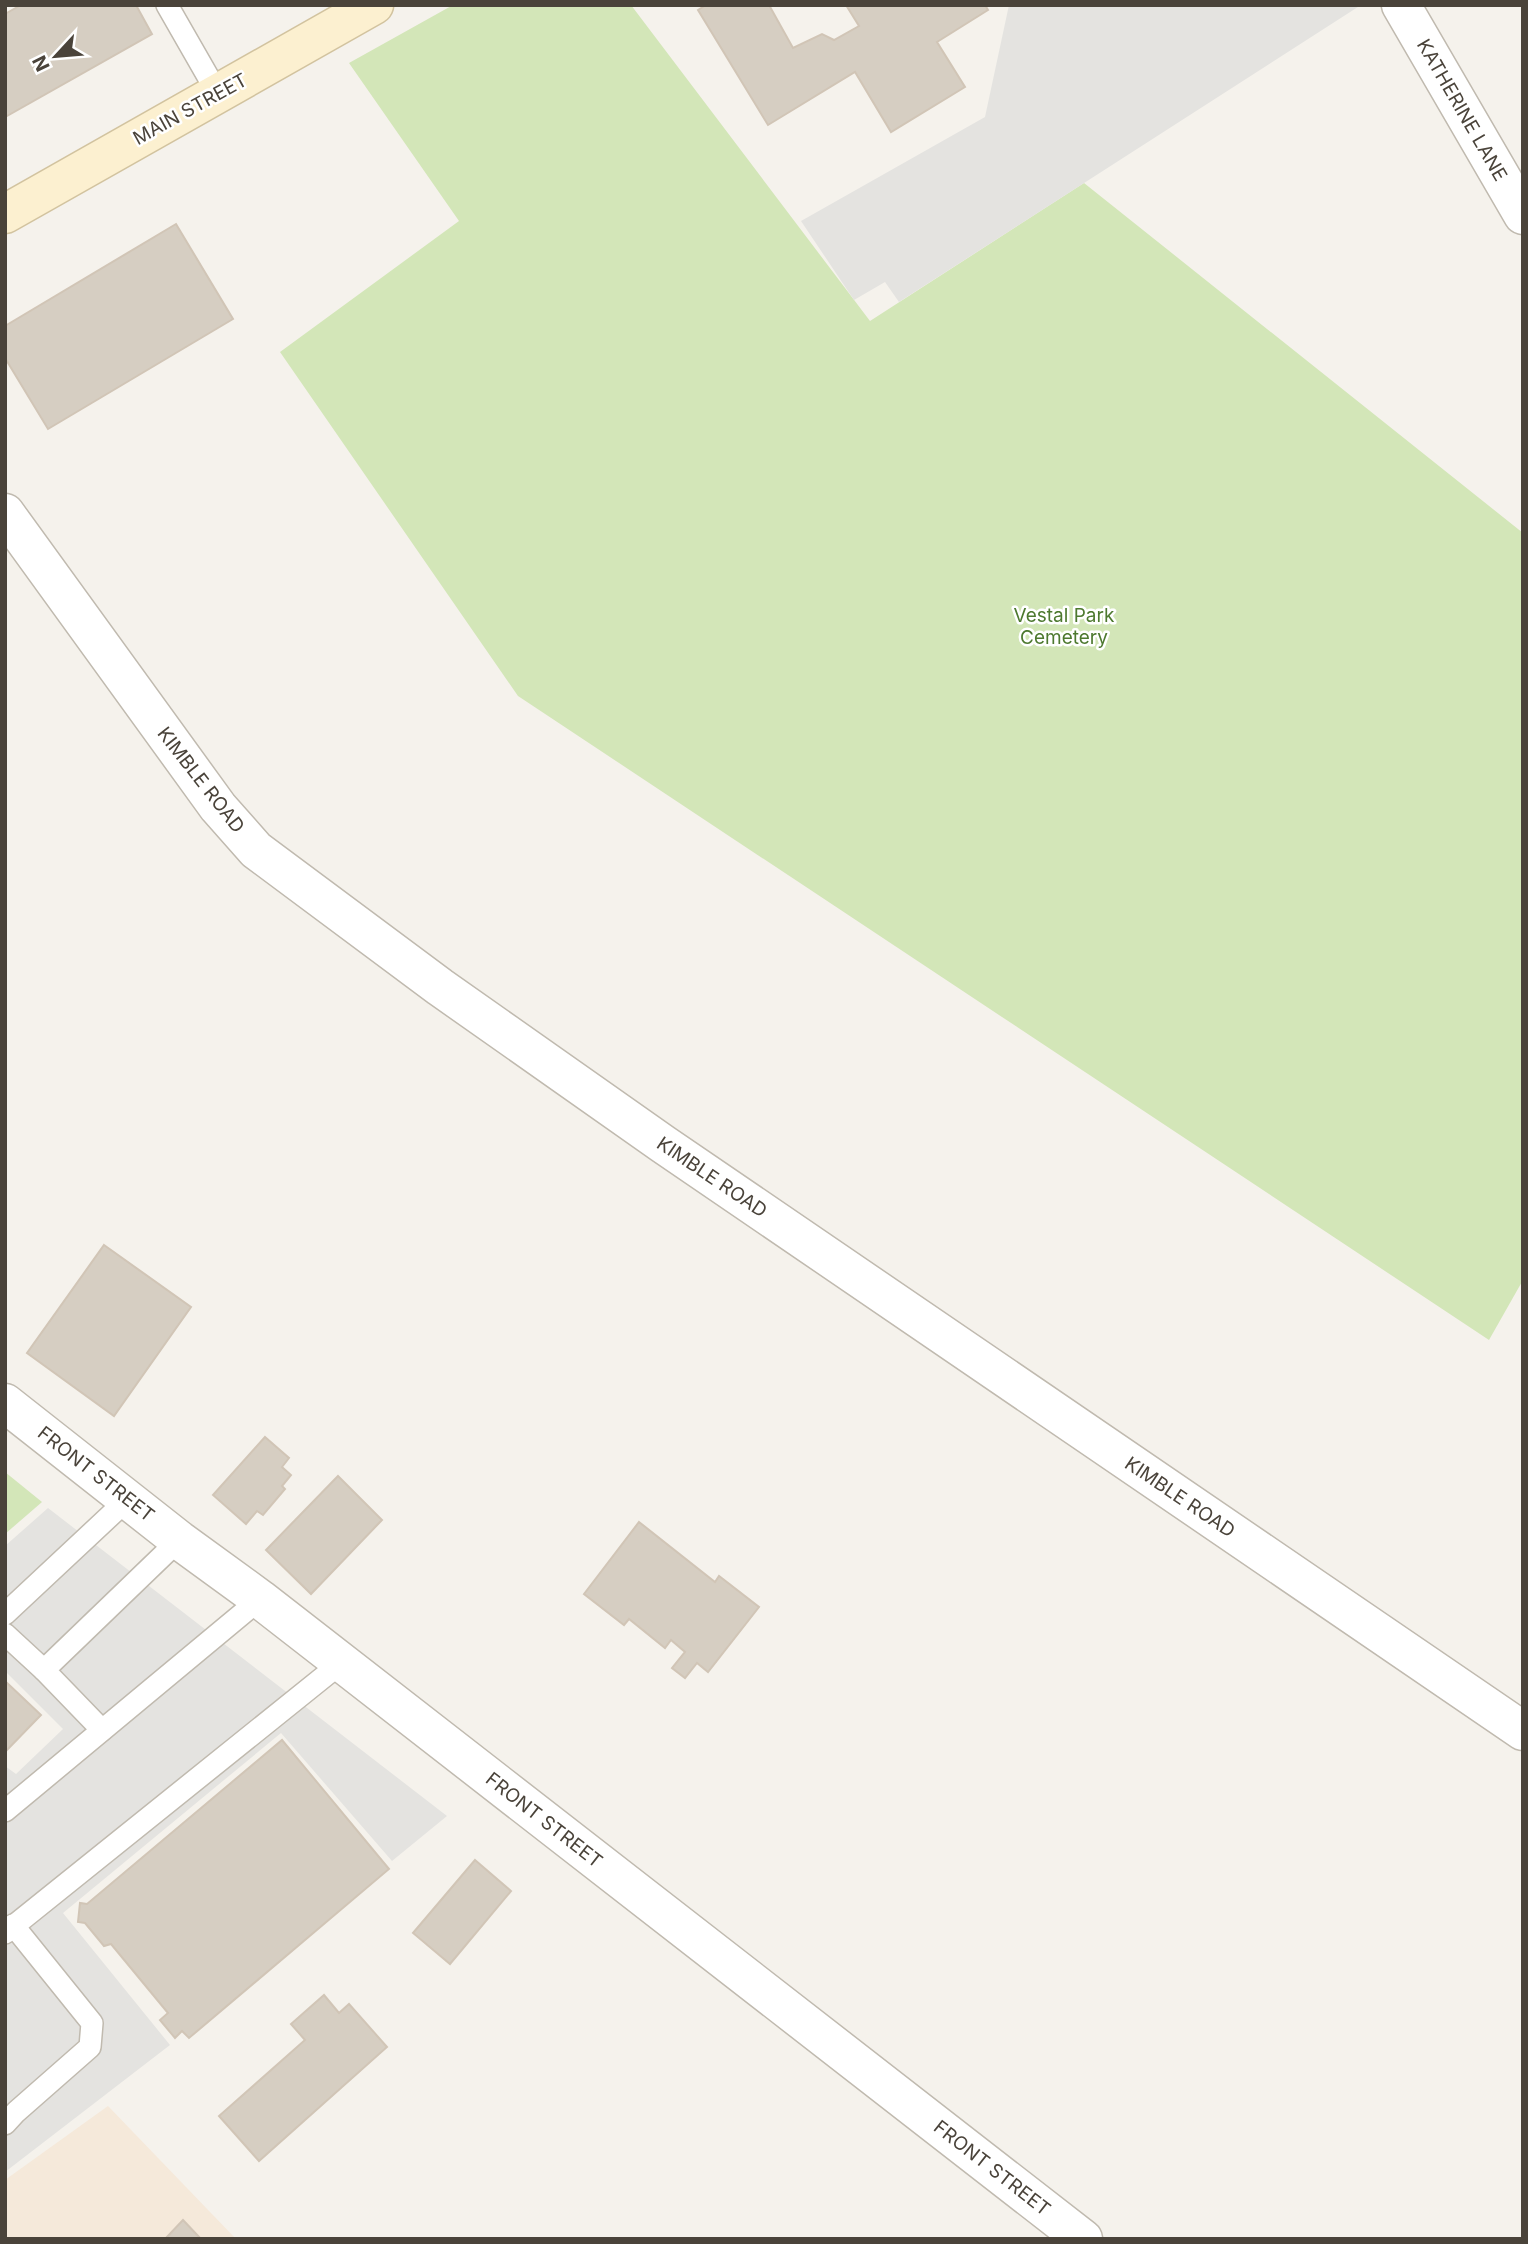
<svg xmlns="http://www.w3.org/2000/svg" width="1528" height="2244" viewBox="0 0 1528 2244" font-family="Inter,sans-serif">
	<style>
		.commercial { fill: #f5e9da }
		.green { fill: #d3e6b8 }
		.parking { fill: #e4e3e0 }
		.building { fill: #d6cec2; stroke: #d1c5b6; stroke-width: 2 }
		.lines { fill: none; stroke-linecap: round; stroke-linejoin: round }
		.lane-casing { stroke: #c0baaf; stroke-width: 24 }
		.street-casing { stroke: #c0baaf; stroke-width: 41 }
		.secondary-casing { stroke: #d2c39f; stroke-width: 41 }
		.lane { stroke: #fff; stroke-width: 21 }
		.street { stroke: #fff; stroke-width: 38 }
		.secondary { stroke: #fcf0d0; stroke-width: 38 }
		.labels { text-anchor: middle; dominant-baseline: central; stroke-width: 5; stroke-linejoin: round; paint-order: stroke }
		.street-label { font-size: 19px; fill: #4a433a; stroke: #fff }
		.park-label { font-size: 19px; fill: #4d792f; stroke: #fff }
	</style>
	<rect width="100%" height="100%" fill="#f5f2ec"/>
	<path class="commercial" d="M108,2106L236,2239H5V2180Z"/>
	<g class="green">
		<path d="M453,5H631L870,321L1084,183L1523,533V1280L1489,1340L518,696L280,352L459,221L349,63Z"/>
		<path d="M5,1472L42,1502L5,1534Z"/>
	</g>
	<g class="parking">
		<path d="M1009,5H1361L899,302L885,282L854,300L801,221L985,117Z"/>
		<path d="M48,1508L447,1816L392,1861L281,1733L63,1913L170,2045L5,2172V1766L16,1774L63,1729L5,1671V1546Z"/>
	</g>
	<g class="building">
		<path d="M21,5H136L152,34L7,116L5,113V14Z"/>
		<path d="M706,5H769L793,48L822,34L834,40L859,26L846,5H985L988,10L937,42L965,87L891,132L855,72L768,125L698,10Z"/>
		<path d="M176,224L233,319L48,429L5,358V326Z"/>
		<path d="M104,1245L191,1307L114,1416L27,1353Z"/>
		<path d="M265,1437L289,1458L282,1467L291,1475L282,1486L285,1489L263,1515L257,1511L246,1524L213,1495Z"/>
		<path d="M338,1476L382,1520L311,1594L266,1550Z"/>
		<path d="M639,1522L715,1582L719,1576L759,1607L708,1672L697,1663L685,1678L672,1668L685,1652L671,1640L665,1648L629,1619L624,1625L584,1594Z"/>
		<path d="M5,1681L41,1715L5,1752Z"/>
		<path d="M282,1740L389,1869L189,2038L182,2031L175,2038L160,2020L168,2013L111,1944L104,1946L85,1923L78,1922L80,1903L87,1904Z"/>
		<path d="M475,1860L511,1891L450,1964L413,1933Z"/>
		<path d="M324,1995L339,2013L349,2004L387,2047L259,2161L219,2116L305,2040L291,2024Z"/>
		<path d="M183,2220L201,2239H165Z"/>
	</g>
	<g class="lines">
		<defs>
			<g id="lane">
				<path d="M167,5L218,94"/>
				<path d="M5,1614L128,1499"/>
				<path d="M5,1634L44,1670"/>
				<path d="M102,1730L44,1670L179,1540"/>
				<path d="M5,1811L260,1599"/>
				<path d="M5,1933L341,1663"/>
				<path d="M5,2124L16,2112L90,2047L92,2023L13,1925"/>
			</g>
			<g id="street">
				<path d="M1401,5L1523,215"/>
				<path d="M5,513L218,807L256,850L440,987L663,1144L1523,1731"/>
				<path d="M5,1403L179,1540L260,1599L1083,2239"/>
			</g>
			<path id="secondary" d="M5,214L374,5"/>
		</defs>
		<use href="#lane" class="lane-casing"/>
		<use href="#street" class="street-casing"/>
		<use href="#secondary" class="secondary-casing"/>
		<use href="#lane" class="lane"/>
		<use href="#street" class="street"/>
		<use href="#secondary" class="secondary"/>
	</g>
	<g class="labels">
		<g class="street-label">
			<text transform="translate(190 109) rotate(-29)">MAIN STREET</text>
			<text transform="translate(1462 110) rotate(60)">KATHERINE LANE</text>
			<text transform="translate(201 780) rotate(52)">KIMBLE ROAD</text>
			<text transform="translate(712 1177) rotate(34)">KIMBLE ROAD</text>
			<text transform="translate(96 1474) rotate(38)">FRONT STREET</text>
			<text transform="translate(1180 1497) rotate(34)">KIMBLE ROAD</text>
			<text transform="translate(544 1820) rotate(38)">FRONT STREET</text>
			<text transform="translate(992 2168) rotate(38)">FRONT STREET</text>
		</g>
		<g class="park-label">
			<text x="1064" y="615">Vestal Park<tspan x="1064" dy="22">Cemetery</tspan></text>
		</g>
	</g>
	<rect width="1528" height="2244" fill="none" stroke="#4a433a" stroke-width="14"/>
	<g transform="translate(56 56) rotate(244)" stroke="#ffffff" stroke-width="5" paint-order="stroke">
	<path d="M0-5L12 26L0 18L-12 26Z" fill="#4a433a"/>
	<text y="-10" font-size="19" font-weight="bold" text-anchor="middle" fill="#4a433a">N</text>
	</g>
</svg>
